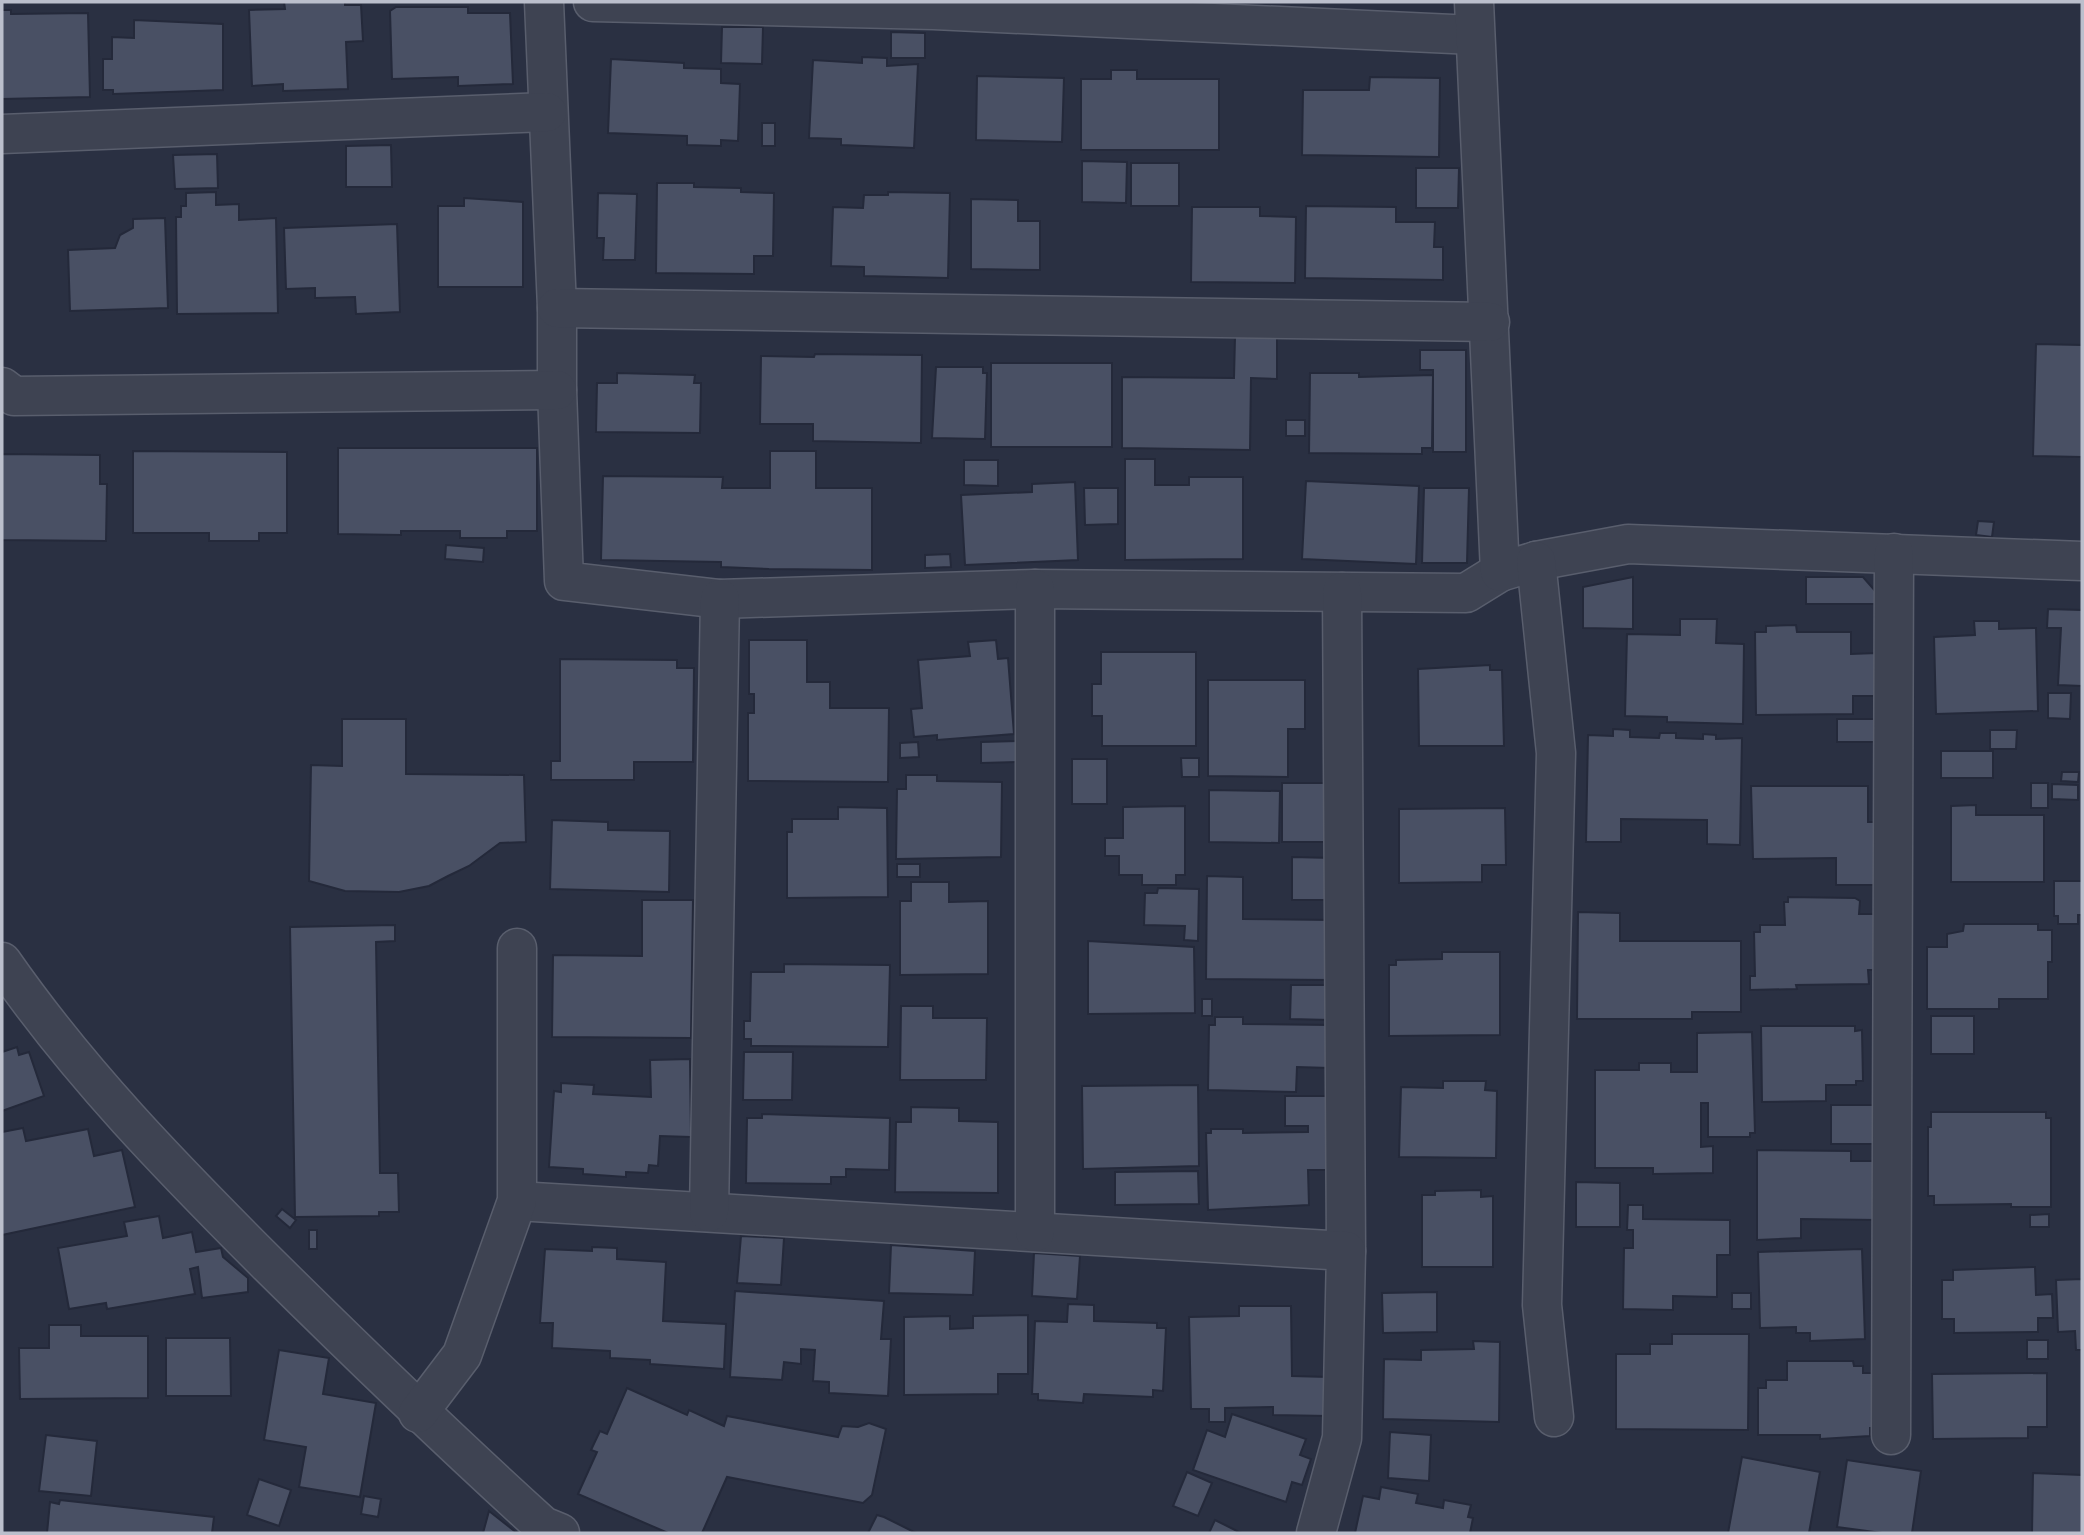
<svg xmlns="http://www.w3.org/2000/svg" width="2084" height="1535" viewBox="0 0 2084 1535" font-family="'Asap Condensed',sans-serif">
	<style>
		.building { fill: #495064; stroke: #24293a; stroke-width: 2 }
		.lines { fill: none; stroke-linecap: round; stroke-linejoin: round }
		.minor-casing { stroke: #595e6d; stroke-width: 41 }
		.minor { stroke: #3e4352; stroke-width: 38 }
	</style>
	<rect width="100%" height="100%" fill="#2a3042"/>
	<g class="building">
		<path d="M284,2H345V5H361L363,41L346,42L348,89L283,91V84L252,86L249,10L285,9Z"/>
		<path d="M396,7H468V13H510L513,84L458,86V77L392,79L390,11Z"/>
		<path d="M2,10H11V14L88,13L90,97L2,99Z"/>
		<path d="M134,20L223,24V90L113,94V90H103V59H112V37L134,38Z"/>
		<path d="M722,27H763L762,64L721,63Z"/>
		<path d="M891,32L925,33V58H891Z"/>
		<path d="M862,57L887,58V66L918,64L914,148L841,145V139L809,138L813,60L862,63Z"/>
		<path d="M611,59L684,63V68L721,69V83L740,84L738,141L721,140V146L687,145V136L608,133Z"/>
		<path d="M1111,70H1137V79H1219V150H1081V79H1111Z"/>
		<path d="M977,76L1064,78L1062,142L976,140Z"/>
		<path d="M1370,77L1440,78L1439,157L1302,155L1303,90H1369Z"/>
		<rect x="762" y="123" width="13" height="23"/>
		<path d="M391,145L392,187H346V146Z"/>
		<path d="M217,154L218,188L175,189L173,155Z"/>
		<path d="M1082,161L1127,162L1126,203L1082,202Z"/>
		<rect x="1131" y="163" width="48" height="43"/>
		<path d="M1416,168H1459L1458,208H1416Z"/>
		<path d="M657,183H694V187L741,188V192L774,193L773,256H754V274L656,273Z"/>
		<path d="M216,192V205L239,204V220L276,218L278,313L177,314L176,217H181V206H186V193Z"/>
		<path d="M888,192L950,193L948,278L864,276V267L831,266L833,207L863,208L864,195H888Z"/>
		<path d="M598,193L637,194L635,260H603L604,238H597Z"/>
		<path d="M464,198L523,202V287H438V206H464Z"/>
		<path d="M971,199L1018,200V221H1040V270L971,269Z"/>
		<path d="M1306,206L1396,207V222H1435L1434,247H1443V280L1305,278Z"/>
		<path d="M1192,207H1260V216L1296,217L1295,283L1191,282Z"/>
		<path d="M165,218L168,308L70,311L68,250L115,248L120,235L133,228V219Z"/>
		<path d="M397,224L400,312L356,314L355,297L315,298V288L286,289L284,228Z"/>
		<path d="M1235,337H1277V379L1251,378L1250,450L1122,448V377L1234,378Z"/>
		<path d="M2036,344L2082,345V457L2033,456Z"/>
		<path d="M1420,350H1466V452H1433V370H1420Z"/>
		<path d="M815,354L922,355L921,443L813,441V424H760L761,356L814,357Z"/>
		<rect x="991" y="363" width="121" height="84"/>
		<path d="M936,367H983V373H987L985,439L932,438Z"/>
		<path d="M617,373L695,375L694,383H701L700,433L596,432L597,383H617Z"/>
		<path d="M1310,373H1359V377L1433,375L1432,448H1422V454L1309,453Z"/>
		<rect x="1286" y="420" width="19" height="16"/>
		<path d="M338,448H537V531H507V538H460V531H401V535L338,534Z"/>
		<path d="M133,451L287,452V533H259V541H209V533H133Z"/>
		<path d="M770,451H816V488H872V570L769,569L721,567V562L601,560L603,476L723,477L722,488H770Z"/>
		<path d="M2,454L100,455V484H107L106,541L2,540Z"/>
		<path d="M1125,459H1155V485H1189V477H1243V559L1125,560Z"/>
		<path d="M964,460H998V486L964,485Z"/>
		<path d="M1306,481L1419,486L1416,564L1302,559Z"/>
		<path d="M1075,482L1078,560L965,565L961,495L1032,492V484Z"/>
		<path d="M1084,488H1118V524L1085,525Z"/>
		<path d="M1424,488H1469L1467,563H1422Z"/>
		<path d="M1978,521L1994,522L1992,537L1976,535Z"/>
		<path d="M446,545L484,548L483,562L445,559Z"/>
		<path d="M950,554L951,567L925,568V555Z"/>
		<path d="M1633,577V629L1583,628V587Z"/>
		<path d="M1806,577H1863L1877,593L1878,604H1806Z"/>
		<path d="M2048,609L2082,610V686L2058,685L2061,628H2047Z"/>
		<path d="M1680,619H1717L1716,643L1744,644L1743,724L1667,722V717L1625,716L1627,634L1680,635Z"/>
		<path d="M1974,621H1999V629L2036,628L2038,711L1936,714L1934,637L1975,635Z"/>
		<path d="M1796,625L1797,632H1851V654L1877,653V696H1853V714L1756,715L1755,632H1766V626Z"/>
		<path d="M749,640H807V682H830V708H889L888,782L748,781V713H754V694H749Z"/>
		<path d="M996,640L998,659L1008,658L1014,734L937,740V735L914,737L911,709L922,708L918,660L970,656L968,642Z"/>
		<path d="M1101,652H1196V746H1102V716H1092V684H1101Z"/>
		<path d="M560,659L677,660V668H694L693,762H634V780H551V761H560Z"/>
		<path d="M1490,665V670H1502L1504,746H1419L1418,669Z"/>
		<path d="M1208,680H1305V729H1288V777L1208,776Z"/>
		<path d="M2048,693H2071L2070,719L2048,718Z"/>
		<path d="M342,719H406V774L524,775L526,842L500,843L469,866L448,876L429,886L399,892L345,891L309,881L311,765L342,766Z"/>
		<rect x="1837" y="719" width="39" height="23"/>
		<path d="M1613,729L1630,730V737L1659,738L1660,733H1676V738L1703,739V734L1716,735V739L1742,738L1740,845L1707,844V820L1621,819V842H1586L1588,735L1613,736Z"/>
		<path d="M1990,730H2017L2016,749H1990Z"/>
		<path d="M1019,741L1020,762L981,763V742Z"/>
		<path d="M918,742L919,757L900,758V743Z"/>
		<rect x="1941" y="751" width="52" height="27"/>
		<path d="M1181,758H1199V777H1182Z"/>
		<rect x="1072" y="759" width="35" height="45"/>
		<path d="M2062,772H2079L2078,782L2061,781Z"/>
		<path d="M906,775H937V781L1002,782L1001,857L896,859L897,789H906Z"/>
		<path d="M1282,783H1332L1331,842H1282Z"/>
		<rect x="2031" y="783" width="17" height="25"/>
		<path d="M2052,784L2078,785V800L2052,799Z"/>
		<path d="M1751,786H1868V822H1876V885H1836V858L1753,859Z"/>
		<path d="M1209,790L1280,791L1279,843L1209,842Z"/>
		<path d="M1976,805V815H2044V882H1951V806Z"/>
		<path d="M1185,806V875H1176V885H1142V875H1119V856H1105V838H1123V807Z"/>
		<path d="M838,807L887,808L888,897L787,898V832H792V819H838Z"/>
		<path d="M1505,808L1506,865H1482V882L1399,883V809Z"/>
		<path d="M552,820L608,822V830L670,831L669,892L550,889Z"/>
		<path d="M1292,857L1333,858L1332,900H1292Z"/>
		<rect x="897" y="864" width="23" height="13"/>
		<path d="M1207,876L1243,877V919L1332,920V980L1206,979Z"/>
		<path d="M2054,881H2082V915H2078V924H2058V916H2054Z"/>
		<path d="M911,882H949V902L988,901V974L900,975V901H911Z"/>
		<path d="M1158,888L1199,889L1198,941L1184,940L1185,926L1144,925L1145,893H1157Z"/>
		<path d="M1788,897L1855,898L1860,901L1859,914H1874L1875,970H1868L1869,984L1796,985L1797,989L1750,990V976H1755L1754,932H1760V925H1785L1784,902H1788Z"/>
		<path d="M642,900H693L691,1038L552,1037L553,955L642,956Z"/>
		<path d="M1578,912L1620,913V941H1741V1012H1692V1019H1577Z"/>
		<path d="M1964,924H2038V930H2052V962H2048V999H1999V1009H1927V947H1947V934L1963,931Z"/>
		<path d="M395,925V941L376,942L380,1173H398L399,1212H379V1216L295,1217L290,927Z"/>
		<path d="M1088,941L1194,947L1195,1013L1088,1014Z"/>
		<path d="M1442,952H1500V1035L1389,1036V965H1396V960L1442,959Z"/>
		<path d="M784,964L890,965L888,1047L751,1046V1039H744V1021H750L751,972H784Z"/>
		<path d="M1291,985H1331L1330,1020L1290,1019Z"/>
		<rect x="1202" y="999" width="10" height="17"/>
		<path d="M901,1006H933V1018H987L986,1080H900Z"/>
		<rect x="1931" y="1016" width="43" height="38"/>
		<path d="M1215,1017H1243V1024L1330,1025V1068L1297,1067L1296,1092L1208,1090L1209,1025H1215Z"/>
		<path d="M1761,1026H1855V1031L1862,1030L1863,1081H1856V1085H1826V1101L1762,1102Z"/>
		<path d="M1752,1032L1755,1133H1750V1137H1708V1103H1701V1147L1713,1146V1173L1653,1174V1168H1595V1070H1639V1063H1671V1072H1697V1033Z"/>
		<path d="M17,1047L19,1055L29,1052L44,1096L2,1111V1052Z"/>
		<path d="M744,1052H793L792,1100H743Z"/>
		<path d="M690,1059L691,1137L660,1136L658,1166L649,1165L648,1173L626,1172V1177L583,1174V1169L549,1167L554,1091L561,1092V1083L594,1085L593,1094L651,1097L650,1060Z"/>
		<path d="M1443,1081H1486L1485,1090L1497,1091L1496,1158L1399,1157L1401,1087L1443,1088Z"/>
		<path d="M1198,1085L1199,1166L1083,1169L1082,1086Z"/>
		<path d="M1285,1096H1327L1328,1170H1308L1309,1205L1208,1210L1206,1133H1211V1129H1243V1133L1308,1132V1126H1285Z"/>
		<path d="M1831,1105H1878L1877,1144H1831Z"/>
		<path d="M911,1107L959,1108V1121L998,1122V1193L895,1192L896,1122H911Z"/>
		<path d="M1931,1112H2046V1118H2051V1207H2011V1204L1934,1205V1196H1928V1127H1931Z"/>
		<path d="M762,1114L890,1118L889,1170L846,1169V1177H831V1184L746,1183L747,1118H762Z"/>
		<path d="M23,1128L26,1141L88,1129L94,1156L122,1150L135,1207L2,1235V1132Z"/>
		<path d="M1757,1150L1851,1151V1161H1878V1220L1801,1219V1238L1757,1240Z"/>
		<path d="M1198,1171L1199,1204L1115,1205V1172Z"/>
		<path d="M1576,1182L1620,1183V1227H1576Z"/>
		<path d="M1481,1190V1197L1493,1196V1267H1422V1195H1435V1191Z"/>
		<path d="M1628,1205H1643V1219L1730,1220V1255H1717V1297L1673,1296V1310L1623,1309L1624,1248H1633V1230H1627Z"/>
		<path d="M282,1209L296,1220L290,1228L276,1216Z"/>
		<path d="M2049,1214V1227H2030V1215Z"/>
		<path d="M159,1216L163,1238L192,1232L196,1252L221,1248L223,1257L248,1278V1292L202,1298L198,1267L190,1269L195,1294L107,1309L106,1303L69,1309L58,1248L127,1236L124,1222Z"/>
		<rect x="309" y="1230" width="8" height="19"/>
		<path d="M741,1236L784,1238L781,1285L737,1283Z"/>
		<path d="M891,1245L975,1251L973,1295L889,1293Z"/>
		<path d="M592,1247L617,1248V1259L666,1262L663,1321L726,1324L724,1369L650,1364V1360L610,1358V1351L552,1348L553,1323H540L545,1249L592,1251Z"/>
		<path d="M1862,1249L1865,1339L1810,1341V1333H1796V1327L1760,1328L1758,1252Z"/>
		<path d="M1034,1253L1080,1256L1077,1299L1032,1296Z"/>
		<path d="M2035,1267L2036,1295L2052,1294L2053,1318H2038V1332L1954,1333V1319H1942V1280H1953V1270Z"/>
		<path d="M2082,1279V1350H2076L2075,1331L2058,1332L2056,1280Z"/>
		<path d="M735,1291L884,1301L881,1339H891L888,1396L829,1393V1382L813,1381L815,1350L801,1349V1364L784,1362L782,1380L730,1377Z"/>
		<path d="M1437,1292V1332L1383,1333L1382,1293Z"/>
		<rect x="1732" y="1293" width="19" height="16"/>
		<path d="M1068,1304L1094,1305V1321L1157,1323V1328H1166L1163,1391L1153,1390V1397L1084,1394L1083,1403L1038,1400V1394H1032L1035,1321L1067,1322Z"/>
		<path d="M1239,1306H1291L1292,1376L1329,1377L1328,1416L1273,1415V1407L1225,1408V1422H1209V1409H1191L1189,1317L1239,1316Z"/>
		<path d="M1028,1315V1374H998V1394L904,1395V1317L950,1316V1329L973,1328V1316Z"/>
		<path d="M49,1325H81V1336H148V1398L20,1399L19,1348H49Z"/>
		<path d="M1672,1334H1749L1748,1430L1616,1429V1354H1650V1344H1672Z"/>
		<path d="M166,1338H230L231,1396H166Z"/>
		<rect x="2027" y="1340" width="21" height="19"/>
		<path d="M1473,1341L1500,1342L1499,1422L1383,1419L1384,1359L1421,1360V1350L1474,1349Z"/>
		<path d="M279,1350L329,1358L323,1394L376,1403L360,1497L299,1487L306,1447L264,1440Z"/>
		<path d="M1787,1361H1853L1854,1366H1863V1373H1874V1428H1870V1436L1820,1439V1435H1758V1388H1766V1380H1787Z"/>
		<path d="M2047,1373V1427H2028V1438L1933,1439L1932,1374Z"/>
		<path d="M627,1388L687,1415L689,1410L724,1426L727,1416L838,1437L842,1426L858,1427L869,1423L886,1429L872,1495L863,1503L727,1477L702,1533H668L578,1494L597,1452L591,1450L600,1431L607,1434Z"/>
		<path d="M1232,1414L1306,1439L1300,1455L1311,1459L1302,1485L1292,1482L1286,1502L1193,1470L1207,1430L1225,1437Z"/>
		<path d="M1390,1432L1431,1435L1429,1481L1388,1478Z"/>
		<path d="M46,1435L97,1441L91,1496L39,1491Z"/>
		<path d="M1742,1457L1820,1472L1809,1533H1728Z"/>
		<path d="M1847,1460L1921,1471L1912,1533H1882L1837,1527Z"/>
		<path d="M1187,1472L1212,1483L1198,1516L1173,1506Z"/>
		<path d="M2033,1473L2082,1475V1533H2032Z"/>
		<path d="M259,1479L291,1490L279,1526L247,1515Z"/>
		<path d="M1381,1487L1418,1494L1416,1503L1443,1508L1444,1500L1471,1505L1468,1517L1473,1518L1470,1533H1355L1363,1496L1379,1499Z"/>
		<path d="M364,1496L381,1499L378,1517L361,1514Z"/>
		<path d="M60,1500L214,1517L212,1533H47L50,1502L59,1504Z"/>
		<path d="M489,1511L517,1533H483Z"/>
		<path d="M877,1515L884,1517L916,1533H868Z"/>
		<path d="M1215,1520L1241,1533H1209Z"/>
	</g>
	<g class="lines">
		<defs>
			<g id="minor">
				<path d="M544,2L557,308V390L564,581L720,599L1035,589L1466,593L1500,572"/>
				<path d="M593,2L934,10L1474,35"/>
				<path d="M1474,2L1500,572L1536,561L1628,544L2082,561"/>
				<path d="M2,134L547,112"/>
				<path d="M557,308L1490,322"/>
				<path d="M2,387L14,396L557,390"/>
				<path d="M1536,561L1556,753L1542,1305L1554,1417"/>
				<path d="M1342,592L1346,1251"/>
				<path d="M2,962C80,1074 171,1167 267,1263C358,1353 449,1441 543,1526L560,1533"/>
				<path d="M517,1201L1346,1251L1342,1438L1316,1533"/>
				<path d="M709,1212L720,599"/>
				<path d="M1035,1232V589"/>
				<path d="M418,1413L462,1355L517,1201V948"/>
				<path d="M1891,1435L1894,553"/>
			</g>
		</defs>
		<use href="#minor" class="minor-casing"/>
		<use href="#minor" class="minor"/>
	</g>
	<rect width="2084" height="1535" fill="none" stroke="#bbbfcc" stroke-width="7"/>
</svg>
